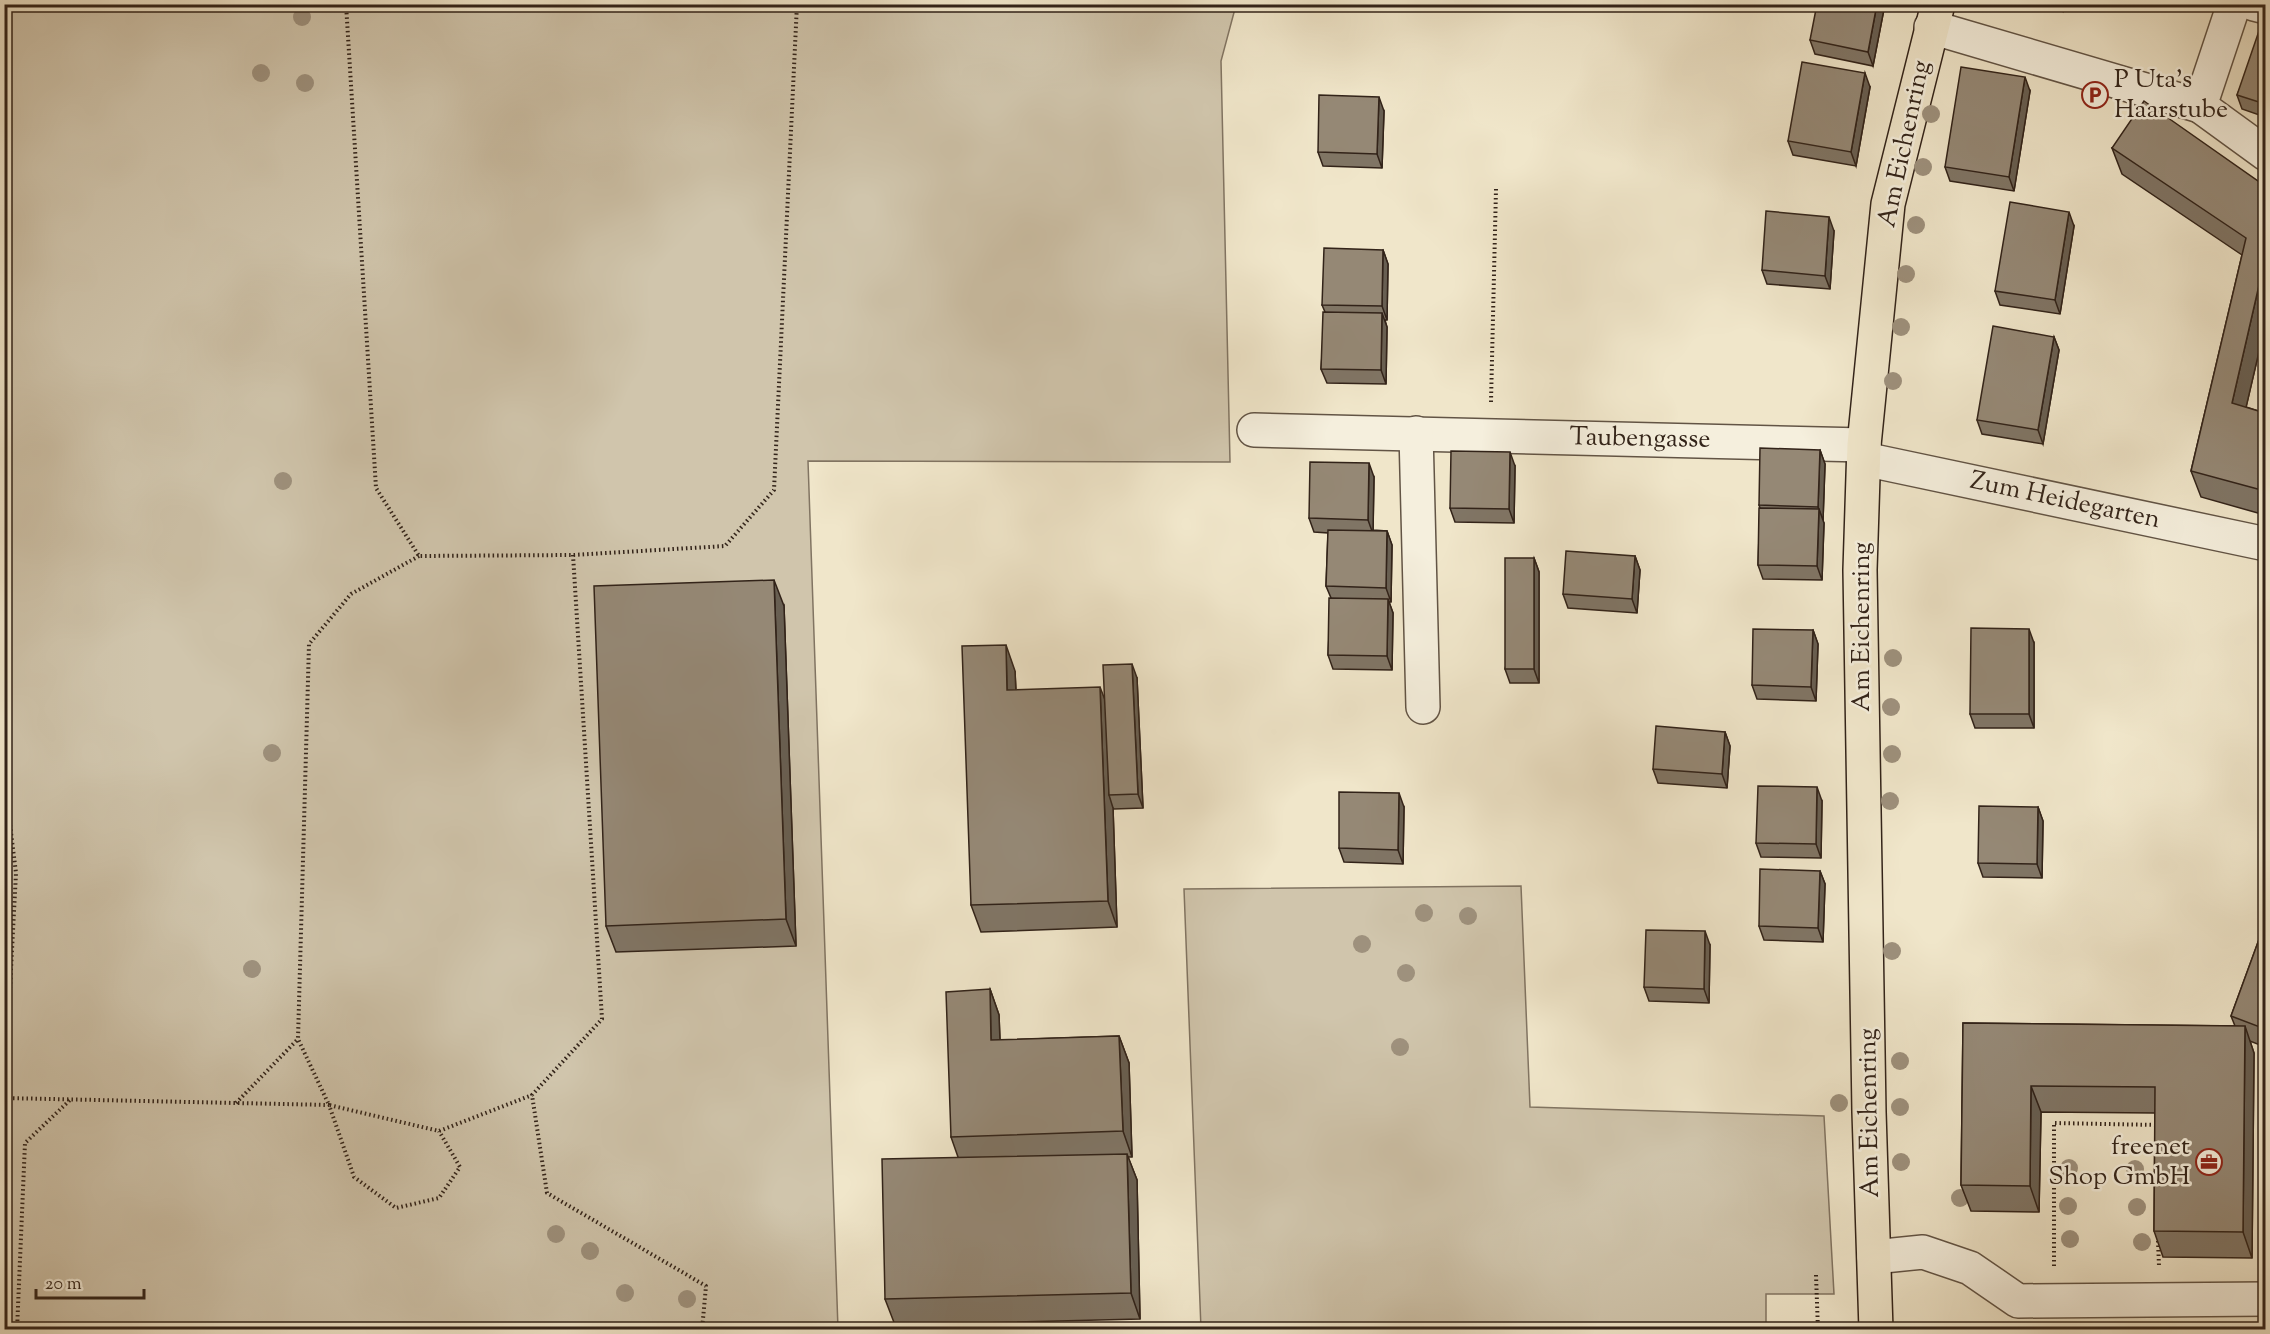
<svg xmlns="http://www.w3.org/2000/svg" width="2270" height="1334" viewBox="0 0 2270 1334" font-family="'Sorts Mill Goudy',serif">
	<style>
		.green { fill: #d0c5ac; stroke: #817462; stroke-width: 1.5 }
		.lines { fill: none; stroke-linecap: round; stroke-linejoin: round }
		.minor-casing { stroke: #625445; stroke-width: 36 }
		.major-casing { stroke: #322319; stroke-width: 36 }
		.path { stroke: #322319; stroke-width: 4; stroke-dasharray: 1.5 3; stroke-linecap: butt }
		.minor { stroke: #f5efdd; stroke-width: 33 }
		.major { stroke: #f0e6ca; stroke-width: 33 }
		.tree { fill: #9e917d }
		.wall { fill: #807565; stroke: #322319; stroke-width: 1.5 }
		.shaded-wall { fill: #685f52; stroke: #322319; stroke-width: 1.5 }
		.building { fill: #958875; stroke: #322319; stroke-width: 1.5 }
		.labels { text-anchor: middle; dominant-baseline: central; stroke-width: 5; stroke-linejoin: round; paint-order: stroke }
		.poi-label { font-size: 26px; fill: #322319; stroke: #f5efdd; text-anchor: start }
		.street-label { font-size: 26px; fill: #322319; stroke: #f5efdd }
	</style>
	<rect width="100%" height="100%" fill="#f0e6ca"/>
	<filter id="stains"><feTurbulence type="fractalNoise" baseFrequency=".00333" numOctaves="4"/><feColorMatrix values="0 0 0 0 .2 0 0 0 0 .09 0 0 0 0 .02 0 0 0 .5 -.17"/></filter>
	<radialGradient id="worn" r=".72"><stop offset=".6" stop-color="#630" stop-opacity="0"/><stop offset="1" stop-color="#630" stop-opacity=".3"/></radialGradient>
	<g class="green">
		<path d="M5,5H1236L1221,61L1230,462L808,461L838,1329L5,1330Z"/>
		<path d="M1521,886L1530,1107L1824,1116L1834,1294H1766V1329H1201L1184,889Z"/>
	</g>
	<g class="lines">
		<defs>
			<g id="minor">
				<path d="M2234,4L2200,106L2266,154"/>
				<path d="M2254,4L2266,7"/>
				<path d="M1931,27L2200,106"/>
				<path d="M1254,430L1864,445"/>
				<path d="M1416,433L1423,707"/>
				<path d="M1864,459L2266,544"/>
				<path d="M1874,1257L1923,1252L1970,1268L2018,1301L2266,1299"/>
			</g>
			<path id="major" d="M1876,1330L1869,1112L1860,570L1864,445L1888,204L1938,4"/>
		</defs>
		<use href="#minor" class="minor-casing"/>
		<use href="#major" class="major-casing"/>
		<g class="path">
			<path d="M346,4L376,488L419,556L573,555L725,546L774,490L797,4"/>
			<path d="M1491,402L1496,189"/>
			<path d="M573,555L602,1019L532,1095L547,1193L706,1286L702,1330"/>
			<path d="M419,556L351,594L309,644L298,1039L329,1105L439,1131L532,1095"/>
			<path d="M4,776L16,873L8,1027L4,1040"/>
			<path d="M4,1098L329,1105L354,1177L396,1208L439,1198L460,1167L439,1131"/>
			<path d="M236,1103L298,1039"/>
			<path d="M2158,1241L2159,1266"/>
			<path d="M2054,1266V1123L2158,1125"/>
			<path d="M1816,1275L1818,1330"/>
			<path d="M17,1330L25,1143L70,1100"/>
		</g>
		<use href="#minor" class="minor"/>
		<use href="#major" class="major"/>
	</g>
	<g class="tree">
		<circle cx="302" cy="17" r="9"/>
		<circle cx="261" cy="73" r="9"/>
		<circle cx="305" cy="83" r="9"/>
		<circle cx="1931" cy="114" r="9"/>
		<circle cx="1923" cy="167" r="9"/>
		<circle cx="1916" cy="225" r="9"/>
		<circle cx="1906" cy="274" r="9"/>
		<circle cx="1901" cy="327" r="9"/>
		<circle cx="1893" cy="381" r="9"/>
		<circle cx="283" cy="481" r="9"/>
		<circle cx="1893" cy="658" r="9"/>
		<circle cx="1891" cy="707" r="9"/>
		<circle cx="272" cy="753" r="9"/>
		<circle cx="1892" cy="754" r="9"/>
		<circle cx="1890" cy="801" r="9"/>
		<circle cx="1424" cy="913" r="9"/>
		<circle cx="1468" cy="916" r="9"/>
		<circle cx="1362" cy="944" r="9"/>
		<circle cx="1892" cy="951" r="9"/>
		<circle cx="252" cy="969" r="9"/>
		<circle cx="1406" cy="973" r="9"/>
		<circle cx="1400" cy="1047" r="9"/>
		<circle cx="1900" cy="1061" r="9"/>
		<circle cx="1839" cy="1103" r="9"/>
		<circle cx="1900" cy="1107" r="9"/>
		<circle cx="1901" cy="1162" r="9"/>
		<circle cx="2069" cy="1168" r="9"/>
		<circle cx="2135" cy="1169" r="9"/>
		<circle cx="1960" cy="1198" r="9"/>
		<circle cx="2068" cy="1206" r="9"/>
		<circle cx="2137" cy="1207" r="9"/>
		<circle cx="556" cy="1234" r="9"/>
		<circle cx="2070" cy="1239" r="9"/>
		<circle cx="2142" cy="1242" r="9"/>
		<circle cx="590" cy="1251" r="9"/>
		<circle cx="625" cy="1293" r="9"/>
		<circle cx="687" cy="1299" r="9"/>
	</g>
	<g class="wall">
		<path d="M1885,4L1873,66L1815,54L1810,40Z"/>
		<path d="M2045,4H2065L2063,11Z"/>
		<path d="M2265,30V117L2242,109L2237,95Z"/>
		<path d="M1870,87L1856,166L1793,155L1788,141Z"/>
		<path d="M2030,91L2014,191L1950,181L1945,167Z"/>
		<path d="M1384,111L1382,168L1323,166L1318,152Z"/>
		<path d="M2112,148L2265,186V326L2246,407L2265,413V515L2201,497L2191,471L2242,255L2122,174Z"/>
		<path d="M2074,226L2060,314L2000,305L1995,291Z"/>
		<path d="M1834,231L1830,289L1767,284L1762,270Z"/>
		<path d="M1383,250L1388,264L1387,320H1385L1387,327L1386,384L1327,383L1321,369L1325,312L1322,305Z"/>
		<path d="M2054,337L2059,350L2043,444L1982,434L1977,420Z"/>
		<path d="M1820,450L1825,464L1823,521L1824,523L1822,580L1763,579L1758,565L1760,508L1759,505Z"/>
		<path d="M1515,466L1514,523L1455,522L1450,508Z"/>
		<path d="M1374,477L1373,530L1387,531L1392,545L1391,602H1389L1393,613L1392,670L1333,669L1328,655L1331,598L1326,586L1328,533L1314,532L1309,518Z"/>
		<path d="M1635,556L1640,570L1637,613L1568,608L1563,594Z"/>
		<path d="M1534,558L1539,572V683H1510L1505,669Z"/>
		<path d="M784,606L796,946L616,952L606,926Z"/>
		<path d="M1813,630L1818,644L1816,701L1757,699L1752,685Z"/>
		<path d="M2034,643V728H1975L1970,714Z"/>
		<path d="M1015,671L1016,690L1105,699L1137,678L1143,808L1114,809L1113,808L1117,927L981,932L971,905Z"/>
		<path d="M1725,732L1730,746L1727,788L1658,783L1653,769Z"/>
		<path d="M1822,801L1821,858L1761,857L1756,843Z"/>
		<path d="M1404,807L1403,864L1344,862L1339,848Z"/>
		<path d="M2038,807L2043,821L2042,878L1983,877L1978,863Z"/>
		<path d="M1820,871L1825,884L1823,942L1764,940L1759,926Z"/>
		<path d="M2265,923V1047L2250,1041L2254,1053L2252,1258L2163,1257L2154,1231L2155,1113L2041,1112L2039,1212L1971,1211L1961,1185L1963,1023L2235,1026L2231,1016Z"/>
		<path d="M1710,945L1709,1003L1649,1001L1644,987Z"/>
		<path d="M990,989L999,1015L1000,1040L1119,1036L1129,1063L1132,1157H1128L1137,1180L1140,1319L895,1325L885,1299L958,1157L951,1137Z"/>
	</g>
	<g class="shaded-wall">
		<path d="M1877,4H1885L1873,66L1868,52Z"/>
		<path d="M2060,4H2065L2063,11Z"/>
		<path d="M1865,73L1870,87L1856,166L1851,152Z"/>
		<path d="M2025,77L2030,91L2014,191L2009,177Z"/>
		<path d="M1379,97L1384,111L1382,168L1377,154Z"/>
		<path d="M2069,212L2074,226L2060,314L2055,300Z"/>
		<path d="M1829,217L1834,231L1830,289L1825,276Z"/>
		<path d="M1383,250L1388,264L1387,320L1382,306Z"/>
		<path d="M2265,259V326L2241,429L2232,403Z"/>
		<path d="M1382,313L1387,327L1386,384L1381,370Z"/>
		<path d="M2054,337L2059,350L2043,444L2038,430Z"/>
		<path d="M1820,450L1825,464L1823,521L1818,507Z"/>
		<path d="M1510,452L1515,466L1514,523L1509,509Z"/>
		<path d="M1369,463L1374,477L1373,534L1368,520Z"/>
		<path d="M1819,509L1824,523L1822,580L1817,566Z"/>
		<path d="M1387,531L1392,545L1391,602L1386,588Z"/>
		<path d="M1635,556L1640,570L1637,613L1632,599Z"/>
		<path d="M1534,558L1539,572V683L1534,669Z"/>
		<path d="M774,580L784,606L796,946L786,919Z"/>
		<path d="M1388,599L1393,613L1392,670L1387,656Z"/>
		<path d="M2029,629L2034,643V728L2029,714Z"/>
		<path d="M1813,630L1818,644L1816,701L1811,687Z"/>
		<path d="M1006,645L1015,671L1017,716L1007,690Z"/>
		<path d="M1132,664L1137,678L1143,808L1138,794Z"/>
		<path d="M1100,687L1110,713L1109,795L1113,808L1117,927L1108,901Z"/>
		<path d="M1725,732L1730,746L1727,788L1722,774Z"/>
		<path d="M1817,787L1822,801L1821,858L1816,844Z"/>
		<path d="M1399,793L1404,807L1403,864L1398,850Z"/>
		<path d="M2038,807L2043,821L2042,878L2037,864Z"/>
		<path d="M1820,871L1825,884L1823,942L1818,928Z"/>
		<path d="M1705,931L1710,945L1709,1003L1704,989Z"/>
		<path d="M990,989L999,1015L1001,1066L991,1040Z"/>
		<path d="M2245,1026L2254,1053L2252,1258L2243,1232Z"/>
		<path d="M1119,1036L1129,1063L1132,1157L1123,1131Z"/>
		<path d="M2031,1086L2041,1112L2039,1212L2030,1186Z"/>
		<path d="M1127,1154L1137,1180L1140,1319L1131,1293Z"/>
	</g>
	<g class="building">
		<path d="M1817,4H1877L1868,52L1810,40Z"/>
		<path d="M2260,28L2265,30V104L2237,95Z"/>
		<path d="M1802,62L1865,73L1851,152L1788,141Z"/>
		<path d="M1961,67L2025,77L2009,177L1945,167Z"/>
		<path d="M1319,95L1379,97L1377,154L1318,152Z"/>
		<path d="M2144,101L2265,186V259L2232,403L2265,413V491L2191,471L2246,238L2112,148Z"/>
		<path d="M2010,202L2069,212L2055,300L1995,291Z"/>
		<path d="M1766,211L1829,217L1825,276L1762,270Z"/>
		<path d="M1324,248L1383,250L1382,306L1322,305Z"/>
		<path d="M1323,312L1382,313L1381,370L1321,369Z"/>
		<path d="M1993,326L2054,337L2038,430L1977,420Z"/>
		<path d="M1760,448L1820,450L1818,507L1759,505Z"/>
		<path d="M1451,451L1510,452L1509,509L1450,508Z"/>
		<path d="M1310,462L1369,463L1368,520L1309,518Z"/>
		<path d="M1759,508L1819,509L1817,566L1758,565Z"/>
		<path d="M1328,530L1387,531L1386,588L1326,586Z"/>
		<path d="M1566,551L1635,556L1632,599L1563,594Z"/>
		<rect x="1505" y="558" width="29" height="111"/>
		<path d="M774,580L786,919L606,926L594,586Z"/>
		<path d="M1329,598L1388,599L1387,656L1328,655Z"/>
		<path d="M1971,628L2029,629V714H1970Z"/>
		<path d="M1753,629L1813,630L1811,687L1752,685Z"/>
		<path d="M1006,645L1007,690L1100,687L1108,901L971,905L962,646Z"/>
		<path d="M1132,664L1138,794L1109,795L1103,665Z"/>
		<path d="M1656,726L1725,732L1722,774L1653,769Z"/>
		<path d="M1758,786L1817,787L1816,844L1756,843Z"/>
		<path d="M1339,792L1399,793L1398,850L1339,848Z"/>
		<path d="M1979,806L2038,807L2037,864L1978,863Z"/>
		<path d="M1760,869L1820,871L1818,928L1759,926Z"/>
		<path d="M2265,923V1029L2231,1016Z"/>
		<path d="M1646,930L1705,931L1704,989L1644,987Z"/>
		<path d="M990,989L991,1040L1119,1036L1123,1131L951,1137L946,992Z"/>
		<path d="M1963,1023L2245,1026L2243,1232L2154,1231L2155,1087L2031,1086L2030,1186L1961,1185Z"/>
		<path d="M1127,1154L1131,1293L885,1299L882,1159Z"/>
	</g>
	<defs>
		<symbol id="parking-ring" viewBox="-11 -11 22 22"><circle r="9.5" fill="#f5efdd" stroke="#8f2418" stroke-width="1.5"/><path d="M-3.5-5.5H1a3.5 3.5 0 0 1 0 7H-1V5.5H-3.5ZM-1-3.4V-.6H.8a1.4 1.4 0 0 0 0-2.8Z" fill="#8f2418"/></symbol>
		<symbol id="office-ring" viewBox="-11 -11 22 22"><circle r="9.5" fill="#f5efdd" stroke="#8f2418" stroke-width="1.5"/><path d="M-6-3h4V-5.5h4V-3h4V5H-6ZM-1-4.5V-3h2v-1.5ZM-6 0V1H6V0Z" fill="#8f2418"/></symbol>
	</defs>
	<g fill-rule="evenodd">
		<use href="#parking-ring" x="2080" y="80" width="30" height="30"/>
		<use href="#office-ring" x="2194" y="1147" width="30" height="30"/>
	</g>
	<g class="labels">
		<g class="poi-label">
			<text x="2114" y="80">P Uta's<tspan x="2114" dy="30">Haarstube</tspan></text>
			<text x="2190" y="1147" text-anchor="end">freenet<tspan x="2190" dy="30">Shop GmbH</tspan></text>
		</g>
		<g class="street-label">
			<text transform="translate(1905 144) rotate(-78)">Am Eichenring</text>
			<text transform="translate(1640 439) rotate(1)">Taubengasse</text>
			<text transform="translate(2065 501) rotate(12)">Zum Heidegarten</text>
			<text transform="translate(1862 627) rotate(-90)">Am Eichenring</text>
			<text transform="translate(1870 1113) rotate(-91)">Am Eichenring</text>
		</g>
	</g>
	<rect width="2270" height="1334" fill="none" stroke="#f0e6ca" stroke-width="24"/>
	<rect x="6" y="6" width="2258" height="1322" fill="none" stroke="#322319" stroke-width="3"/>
	<rect x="12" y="12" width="2246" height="1310" fill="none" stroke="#322319" stroke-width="1.5"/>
	<path d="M36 1289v9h108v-9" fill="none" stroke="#322319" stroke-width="3"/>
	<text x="45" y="1289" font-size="18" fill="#322319" stroke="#f5efdd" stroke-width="4.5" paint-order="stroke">20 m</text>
	<rect width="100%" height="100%" filter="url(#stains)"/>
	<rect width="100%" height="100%" fill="url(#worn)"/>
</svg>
